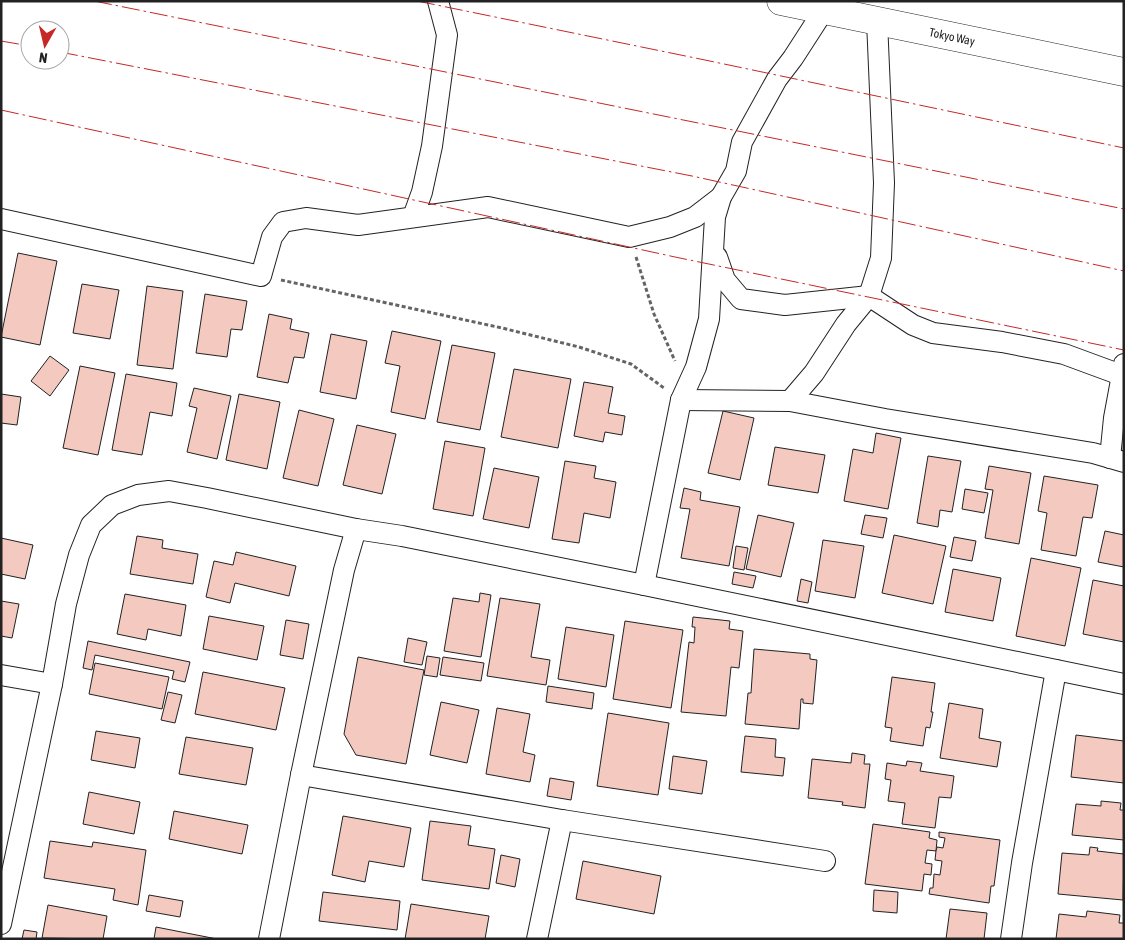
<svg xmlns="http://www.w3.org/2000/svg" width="1125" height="940" viewBox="0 0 1125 940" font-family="'Asap Condensed',sans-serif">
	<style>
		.building { fill: #f3c9c0; stroke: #222 }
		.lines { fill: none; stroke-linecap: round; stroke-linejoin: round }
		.street-casing { stroke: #222; stroke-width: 22 }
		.secondary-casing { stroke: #222; stroke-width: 29 }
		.path { stroke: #646464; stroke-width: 3; stroke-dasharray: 4 2.5; stroke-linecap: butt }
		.street { stroke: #fff; stroke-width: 20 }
		.secondary { stroke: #fff; stroke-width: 28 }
		.power { stroke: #c62828; stroke-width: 1; stroke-dasharray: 18 4 2.5 4; stroke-linecap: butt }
		.labels { text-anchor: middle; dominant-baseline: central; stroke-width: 4; stroke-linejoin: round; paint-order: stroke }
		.street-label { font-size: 12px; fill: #222; stroke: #fff }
	</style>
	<rect width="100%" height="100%" fill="#fff"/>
	<g class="building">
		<path d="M18,253L57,261L40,345L1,337Z"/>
		<path d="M82,284L119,290L110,339L73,333Z"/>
		<path d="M147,286L183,291L173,369L137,365Z"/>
		<path d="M205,294L247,301L242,330L231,329L227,357L196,353Z"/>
		<path d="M269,314L292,319L290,329L309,333L304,358L294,357L288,383L257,377Z"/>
		<path d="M392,331L441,341L425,419L391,412L400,366L385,363Z"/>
		<path d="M331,334L367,341L356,399L320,392Z"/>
		<path d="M452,345L495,353L480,430L437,422Z"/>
		<path d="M50,356L69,370L50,396L31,381Z"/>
		<path d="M80,366L115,373L98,455L63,448Z"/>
		<path d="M514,369L571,379L558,448L501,437Z"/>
		<path d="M126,374L177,383L172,416L150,412L142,455L112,450Z"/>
		<path d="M584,382L613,387L608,413L625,416L622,435L605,432L603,442L574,436Z"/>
		<path d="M194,388L231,396L217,459L187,452L197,408L189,406Z"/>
		<path d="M1,394L21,397L17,425L1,423Z"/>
		<path d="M239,394L280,402L267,469L226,460Z"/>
		<path d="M299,410L334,419L318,486L283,478Z"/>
		<path d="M723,411L754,418L740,480L708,473Z"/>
		<path d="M357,425L396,434L382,494L343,485Z"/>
		<path d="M876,433L901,438L888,509L844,501L853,449L873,453Z"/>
		<path d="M445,441L485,448L473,516L433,509Z"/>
		<path d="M775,447L825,455L818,493L768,485Z"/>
		<path d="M928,456L961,461L952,512L940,510L938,527L917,523Z"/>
		<path d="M565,461L596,466L594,478L616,482L610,518L584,513L579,543L552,539Z"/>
		<path d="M989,466L1031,473L1019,544L985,538L993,490L985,489Z"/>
		<path d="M494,468L539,477L529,528L483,519Z"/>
		<path d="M1044,476L1098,485L1092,518L1083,517L1076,556L1041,550L1047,513L1038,511Z"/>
		<path d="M684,488L701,492L700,500L740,507L729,566L681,558L690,509L680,508Z"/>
		<path d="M965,489L988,493L984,513L962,509Z"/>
		<path d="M758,515L794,523L781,577L746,569Z"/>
		<path d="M865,515L887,518L883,538L861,534Z"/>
		<path d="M1105,531L1124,535V567L1098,562Z"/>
		<path d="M894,535L946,546L933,604L882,593Z"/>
		<path d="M137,536L163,540L162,548L198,554L193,584L130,574Z"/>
		<path d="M954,537L976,541L972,561L950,557Z"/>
		<path d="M1,538L33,545L25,579L1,574Z"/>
		<path d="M823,540L864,546L855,598L815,591Z"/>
		<path d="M736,546L748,548L744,570L733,568Z"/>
		<path d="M236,552L296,566L289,596L235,583L230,603L206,597L214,561L233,565Z"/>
		<path d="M1031,558L1081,568L1065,646L1016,636Z"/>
		<path d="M953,569L1001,578L993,621L945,612Z"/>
		<path d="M734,572L756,576L753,588L732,584Z"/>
		<path d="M801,579L812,582L808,603L797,601Z"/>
		<path d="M1093,580L1124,586V642L1083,634Z"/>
		<path d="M480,593L491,595L481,657L444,651L453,598L479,602Z"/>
		<path d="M125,594L186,605L181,636L148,629L146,640L117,634Z"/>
		<path d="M500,598L540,604L531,657L550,660L546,685L487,676Z"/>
		<path d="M1,601L19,604L12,638L1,636Z"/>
		<path d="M209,616L264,626L257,660L203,649Z"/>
		<path d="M693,617L730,621L729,629L743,631L739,668L731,667L726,716L681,712L689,642L694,643L695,627H692Z"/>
		<path d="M286,620L309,624L303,659L280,655Z"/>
		<path d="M625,621L683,630L671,708L613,699Z"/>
		<path d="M566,627L614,635L606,687L558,679Z"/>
		<path d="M408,638L427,642L422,665L404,662Z"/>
		<path d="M88,641L190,662L185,682L172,679L174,671L95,655L92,670L83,668Z"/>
		<path d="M754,649L810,654V659L817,660L813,704L803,703V699H801L799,729L745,724L748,693H751Z"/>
		<path d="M427,656L440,658L437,677L424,675Z"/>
		<path d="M358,657L424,670L406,764L356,755L344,734Z"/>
		<path d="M443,657L484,663L481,681L440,675Z"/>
		<path d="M95,663L169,677L162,709L89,694Z"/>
		<path d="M203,672L285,688L276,730L195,714Z"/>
		<path d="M892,677L935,683L931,712H933L930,728L926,727L923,746L890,741L892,728L885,727Z"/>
		<path d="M548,686L594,693L592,709L546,702Z"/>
		<path d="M168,692L182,695L175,723L161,720Z"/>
		<path d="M441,702L479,710L467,763L430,755Z"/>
		<path d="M949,703L983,709L979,738L1001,742L997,767L940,758Z"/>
		<path d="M497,708L530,714L523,752L535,755L530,782L486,774Z"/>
		<path d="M608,713L669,723L658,795L597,786Z"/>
		<path d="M96,731L140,738L135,768L91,760Z"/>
		<path d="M1076,735L1124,741V783L1071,777Z"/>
		<path d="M745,736L776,739L775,757L785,758L783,776L741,772Z"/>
		<path d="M186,737L253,748L246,785L179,774Z"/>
		<path d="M852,753L865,755L864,764H870L865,808L842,805L843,802L808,798L812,759L851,763Z"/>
		<path d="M673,756L707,761L702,794L669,789Z"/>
		<path d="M907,761L922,763L920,771L954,776L951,798L939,797L935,828L902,824L905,803L888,801L891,780L885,779L887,763L906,766Z"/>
		<path d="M550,778L574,782L571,800L547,796Z"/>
		<path d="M89,792L140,802L134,834L83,824Z"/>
		<path d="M1101,801L1121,803L1120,810H1124V840L1072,835L1076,804L1101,806Z"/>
		<path d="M174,811L248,825L242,854L169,839Z"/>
		<path d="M343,816L411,828L404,867L369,861L365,882L332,875Z"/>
		<path d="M430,821L471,826L468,845L495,849L489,889L422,880Z"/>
		<path d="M873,824L930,832L929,838L937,840L936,851L927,850L925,863L932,864L931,875L924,874L922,891L865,884Z"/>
		<path d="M939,832L1000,840L994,886H991L989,903L929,894L930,888H933L934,874L940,875L942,861L935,860L936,851L937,847L943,848L945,838L939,837Z"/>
		<path d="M50,841L92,847L93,842L146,850L138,905L113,900L115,889L44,878Z"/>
		<path d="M1090,847L1098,848L1097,851L1124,854L1123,900L1058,894L1062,853L1089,855Z"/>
		<path d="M501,855L520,859L515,887L496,883Z"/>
		<path d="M583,861L661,876L654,914L576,899Z"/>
		<path d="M874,890L898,892L897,913L873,911Z"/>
		<path d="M323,892L400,901L397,930L319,921Z"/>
		<path d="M149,895L183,901L180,917L146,911Z"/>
		<path d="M411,904L489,916L485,939H405Z"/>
		<path d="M48,905L107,916L103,939L42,938Z"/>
		<path d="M950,909L987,913L984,939H946Z"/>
		<path d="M1087,911L1120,915L1119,923H1124V939H1056L1059,914L1086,917Z"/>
		<path d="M156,927L217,939H154Z"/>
		<path d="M24,930L37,932L36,939H22Z"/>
	</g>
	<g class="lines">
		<defs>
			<g id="street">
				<path d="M413,217L422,192L432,146L447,35L438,1"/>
				<path d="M1,219L261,276L272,237L283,222L306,218L358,225L488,207L629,237L670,227L695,217L721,197"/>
				<path d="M717,257L725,280L741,299L785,305L869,296L913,325L933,333L1002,342L1064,354L1121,375"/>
				<path d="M681,400L790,401L885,419L1093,453L1124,462"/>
				<path d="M790,401L814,373L846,324L869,296L881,258L884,183L877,21"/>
				<path d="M1110,458L1114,418L1124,364"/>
				<path d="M644,585L681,400L696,367L709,319L715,217L721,197L736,171L742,142L777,79L793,58L824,10"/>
				<path d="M1,675L52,684"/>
				<path d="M301,775L562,820L537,939"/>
				<path d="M562,820L825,861"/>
				<path d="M1,924L52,684L66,604L79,555L91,525L112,505L138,495L169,491L207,498L356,529L402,536L644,585L1124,684"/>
				<path d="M269,939L301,775L344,570L356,529"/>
				<path d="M1011,939L1022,863L1056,670"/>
			</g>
			<path id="secondary" d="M781,1L1124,72"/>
		</defs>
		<use href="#street" class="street-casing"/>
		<use href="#secondary" class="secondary-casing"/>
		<g class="path">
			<path d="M636,257L654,314L675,361"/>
			<path d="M281,280L502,328L579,347L631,364L664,388"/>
		</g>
		<use href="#street" class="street"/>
		<use href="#secondary" class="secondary"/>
		<g class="power">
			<path d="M94,1L1124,209"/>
			<path d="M417,1L705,60L1124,148"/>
			<path d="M1,41L30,46"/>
			<path d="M60,52L692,176L1124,271"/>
			<path d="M1,110L675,257L1124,350"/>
		</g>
	</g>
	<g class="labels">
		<g class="street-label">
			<text transform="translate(952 37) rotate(12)">Tokyo Way</text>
		</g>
	</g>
	<rect width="1125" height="940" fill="none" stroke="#222222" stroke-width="5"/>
	<g transform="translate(45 45) rotate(188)"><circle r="24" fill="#ffffff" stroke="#a7a7a7"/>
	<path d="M0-4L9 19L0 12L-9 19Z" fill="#c62828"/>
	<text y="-8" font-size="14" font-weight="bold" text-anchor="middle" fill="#222222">N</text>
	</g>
</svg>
